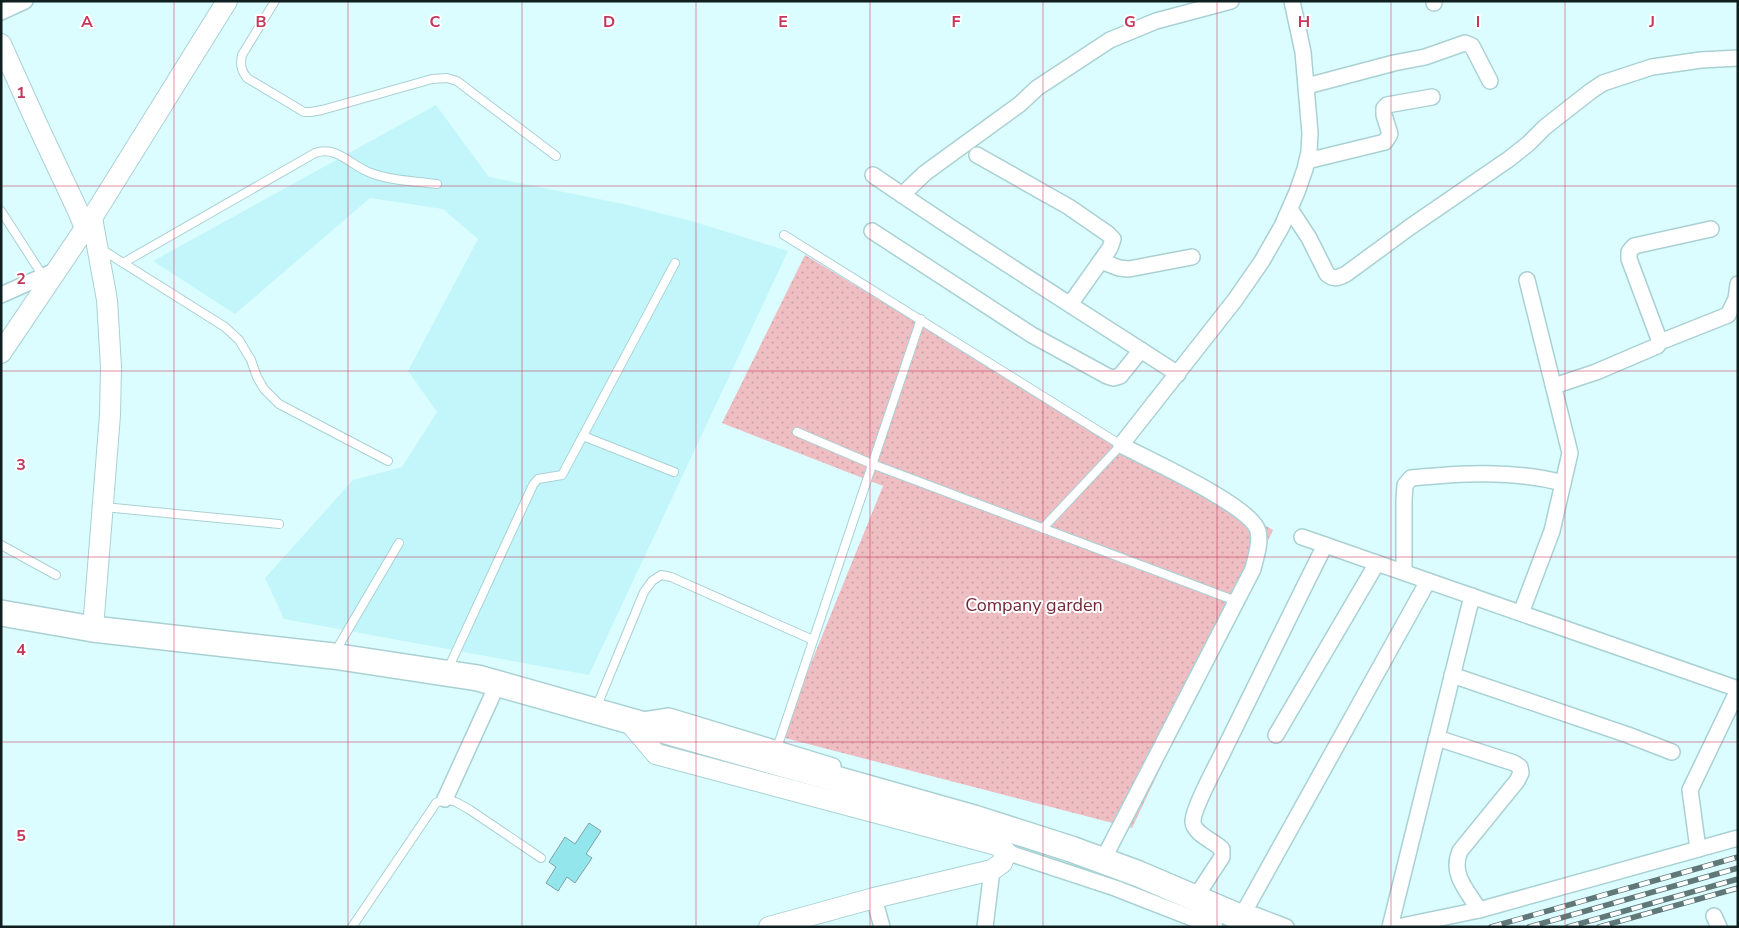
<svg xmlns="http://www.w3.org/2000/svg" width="1739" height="928" viewBox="0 0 1739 928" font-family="'Nunito Sans',sans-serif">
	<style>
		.built { fill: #c2f6fa }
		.green { fill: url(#green-dots) }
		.building { fill: #93e6ec; stroke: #7ca3a6 }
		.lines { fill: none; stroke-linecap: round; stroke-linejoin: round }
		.service-casing { stroke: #a9d1d4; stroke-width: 10 }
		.minor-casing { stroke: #a9d1d4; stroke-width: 18 }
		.tertiary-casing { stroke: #a9d1d4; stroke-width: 22 }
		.primary-casing { stroke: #a9d1d4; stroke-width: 28 }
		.service { stroke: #fff; stroke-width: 8 }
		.minor { stroke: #fff; stroke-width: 15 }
		.tertiary { stroke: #fff; stroke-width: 20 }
		.primary { stroke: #fff; stroke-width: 25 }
		.rail-casing { stroke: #617879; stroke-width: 5.5 }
		.rail { stroke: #fff; stroke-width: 4; stroke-dasharray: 11; stroke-linecap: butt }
		.grid { fill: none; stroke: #c5365a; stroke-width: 1; stroke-opacity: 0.55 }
		.labels { text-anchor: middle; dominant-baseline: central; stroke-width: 4; stroke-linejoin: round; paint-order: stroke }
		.park-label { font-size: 18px; fill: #752637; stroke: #fff }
		.grid-label { font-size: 16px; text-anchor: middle; font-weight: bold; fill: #c5365a; stroke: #fff; stroke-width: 4; stroke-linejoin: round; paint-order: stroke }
	</style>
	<defs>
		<pattern id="green-dots" width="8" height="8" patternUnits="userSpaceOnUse" patternTransform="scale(1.25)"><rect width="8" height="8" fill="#eebec3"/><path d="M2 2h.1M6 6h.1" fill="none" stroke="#cba3a7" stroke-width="1.8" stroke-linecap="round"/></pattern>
	</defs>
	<rect width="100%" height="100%" fill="#dcfdff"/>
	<path class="built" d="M436,105L489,177L628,205L695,222L788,251L589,675L284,619L265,578L353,480L402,467L437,412L408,371L478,239L443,209L370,198L235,314L153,261Z"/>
	<path class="green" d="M805,255L924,327L1273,530L1132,828L781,737L883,486L722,423Z"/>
	<path class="building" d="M589,823L601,831L586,854L592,858L575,883L567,877L558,891L546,883L556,867L549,862L565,837L575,844Z"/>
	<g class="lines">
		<defs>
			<g id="service">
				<path d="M275,1L242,55C240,65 241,70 247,78L304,112H311L322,110L432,79L447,78L457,81L556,156"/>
				<path d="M1,211L43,276"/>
				<path d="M784,235L1121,445L1043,528"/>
				<path d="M101,249L225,327L239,340L251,360L257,377L264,389L279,404L388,461"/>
				<path d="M123,263L315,153C337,145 351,166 371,173C391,181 416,181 437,184"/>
				<path d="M797,432L872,464L1236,601"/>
				<path d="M583,436L674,472"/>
				<path d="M104,507L279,524"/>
				<path d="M1,545L56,575"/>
				<path d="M335,652L399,543"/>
				<path d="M448,669L533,485L538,479L562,475L675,263"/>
				<path d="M596,708L644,592L652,581L661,575L671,577L813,640"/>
				<path d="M777,748L921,319"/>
				<path d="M352,927L428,815L436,803L445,799L456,802L470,810L541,858"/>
			</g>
			<g id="minor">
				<path d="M1434,1V3"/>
				<path d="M1,12L25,1"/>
				<path d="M1307,86L1394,63L1425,57L1465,43L1472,46L1490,81"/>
				<path d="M977,155L1069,207L1108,234L1113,239L1110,248L1071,303"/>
				<path d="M1307,161L1385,142L1390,134L1384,115V108L1387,105L1432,97"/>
				<path d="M873,175C973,244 1076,308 1178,374"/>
				<path d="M902,195L925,173L1020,104L1037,88L1110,40L1156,21L1231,1"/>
				<path d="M1290,209L1309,238L1327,274C1334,280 1338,278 1346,274L1410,227L1509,159L1528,144L1545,127L1591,91L1603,83L1652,67L1701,60L1738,58"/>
				<path d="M872,231L1032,335L1107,376L1113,378L1120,376L1141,350"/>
				<path d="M1101,261L1119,268L1129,269L1192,257"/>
				<path d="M1,295L57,270"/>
				<path d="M1660,342L1728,315L1736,299L1738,284"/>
				<path d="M1554,386L1596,372L1657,346L1660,342L1629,259V252L1634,246L1711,229"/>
				<path d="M1302,537L1738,689"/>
				<path d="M1404,572V500L1405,485L1411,478C1462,473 1513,470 1563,483"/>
				<path d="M1521,613L1552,531L1570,453L1527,280"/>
				<path d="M1452,675L1628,735L1672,752"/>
				<path d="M643,720L669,716L833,766"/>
				<path d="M1276,735L1377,563"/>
				<path d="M1437,738L1514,763L1520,767L1521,773L1517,781L1460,851C1450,874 1467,890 1479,910"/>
				<path d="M445,799L498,683"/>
				<path d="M1698,849L1690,790L1738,690"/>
				<path d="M1006,852L1115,888L1215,927"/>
				<path d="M1106,854L1253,569C1256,556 1261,543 1258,531C1252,506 1147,459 1121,445L1235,300L1262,261L1282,226L1297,192L1305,169L1309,152L1310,133L1303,52L1292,1"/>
				<path d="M1199,892L1222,857V849C1214,841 1194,834 1193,822C1192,811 1215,768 1221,756C1256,685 1290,615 1325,545"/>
				<path d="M874,898L882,927"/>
				<path d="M1244,912L1428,581"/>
				<path d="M1255,915L1286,927"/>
				<path d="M1714,916L1719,927"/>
				<path d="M985,927L992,870"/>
				<path d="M1390,927L1472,596"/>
				<path d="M1397,927L1479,910L1738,838"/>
			</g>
			<g id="tertiary">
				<path d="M1,44L38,126L78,211L85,228"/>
				<path d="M92,218L107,300L111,367L110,415L93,629"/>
				<path d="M1,353L92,218L227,1"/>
				<path d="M629,722L656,754L997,845L1006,852L1002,863L992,870L874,898L769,927"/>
			</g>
			<path id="primary" d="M1,613L93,629L333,656L478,678L974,818L1071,849L1139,874L1263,927"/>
		</defs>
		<use href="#service" class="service-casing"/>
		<use href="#minor" class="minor-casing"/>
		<use href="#tertiary" class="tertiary-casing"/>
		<use href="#primary" class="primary-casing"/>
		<use href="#service" class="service"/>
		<use href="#minor" class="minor"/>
		<use href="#tertiary" class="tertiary"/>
		<use href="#primary" class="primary"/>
		<defs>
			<g id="rail">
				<path d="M1491,927L1738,857"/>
				<path d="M1529,927L1738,868"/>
				<path d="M1568,927L1738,879"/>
				<path d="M1599,927L1738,888"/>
			</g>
		</defs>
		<use href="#rail" class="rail-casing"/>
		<use href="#rail" class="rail"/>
	</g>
	<path class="grid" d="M174,1V927M348,1V927M522,1V927M696,1V927M870,1V927M1043,1V927M1217,1V927M1391,1V927M1565,1V927M1,186H1738M1,371H1738M1,557H1738M1,742H1738"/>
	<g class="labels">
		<g class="park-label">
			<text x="1034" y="605">Company garden</text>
		</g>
	</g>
	<g class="grid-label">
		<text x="87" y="27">A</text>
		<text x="261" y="27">B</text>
		<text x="435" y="27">C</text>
		<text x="609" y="27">D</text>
		<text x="783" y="27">E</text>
		<text x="956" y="27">F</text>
		<text x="1130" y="27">G</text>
		<text x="1304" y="27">H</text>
		<text x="1478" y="27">I</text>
		<text x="1652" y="27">J</text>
		<text x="21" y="98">1</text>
		<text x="21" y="284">2</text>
		<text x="21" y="470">3</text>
		<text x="21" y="655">4</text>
		<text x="21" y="841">5</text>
	</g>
	<rect width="1739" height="928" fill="none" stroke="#0f1f20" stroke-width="5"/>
</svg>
